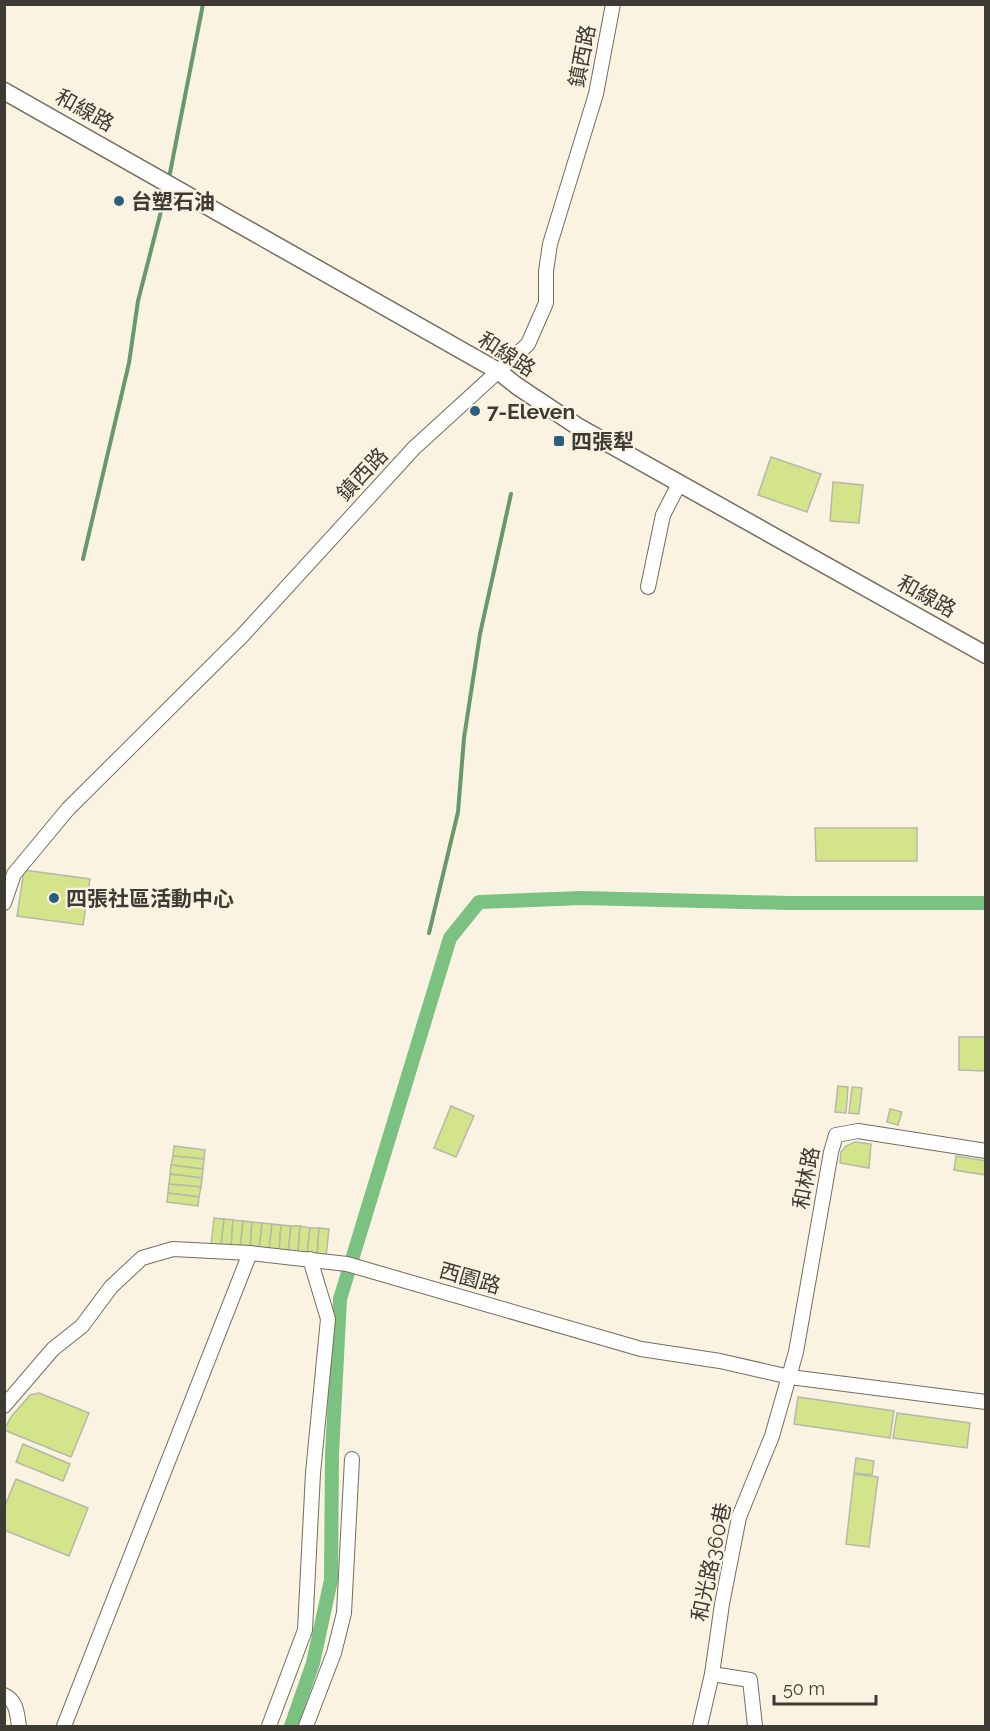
<svg xmlns="http://www.w3.org/2000/svg" width="990" height="1731" viewBox="0 0 990 1731" font-family="Raleway,'Noto Sans TC',sans-serif">
	<style>
		.lines { fill: none; stroke-linecap: round; stroke-linejoin: round }
		.stream { stroke: #68996b; stroke-width: 4 }
		.canal { stroke: #7ac182; stroke-width: 14 }
		.building { fill: #d3e48b; stroke: #b6b9a9; stroke-width: 1.5 }
		.minor-casing { stroke: #746e5f; stroke-width: 16 }
		.major-casing { stroke: #746e5f; stroke-width: 19 }
		.minor { stroke: #fff; stroke-width: 14 }
		.major { stroke: #fff; stroke-width: 16 }
		.poi-dot { fill: #2b5f7b; stroke: #faf3e2; stroke-width: 2 }
		.labels { text-anchor: middle; dominant-baseline: central; stroke-width: 4.5; stroke-linejoin: round; paint-order: stroke }
		.street-label { font-size: 21px; fill: #3e3b34; stroke: #faf3e2 }
		.poi-label { font-size: 21px; font-weight: bold; fill: #3e3b34; stroke: #faf3e2; text-anchor: start }
	</style>
	<rect width="100%" height="100%" fill="#faf3e2"/>
	<g class="lines">
		<g class="stream">
			<path d="M169,178L203,4"/>
			<path d="M83,559L129,363L138,301L167,188"/>
			<path d="M429,933L458,812L464,738L480,634L511,494"/>
		</g>
		<path class="canal" d="M291,1726L313,1663L331,1580L332,1454L340,1299L450,938L479,902L582,898L788,903H986"/>
	</g>
	<g class="building">
		<path d="M771,457L821,474L807,512L758,495Z"/>
		<path d="M833,482L863,485L859,523L830,521Z"/>
		<path d="M815,828H917V861H816Z"/>
		<path d="M24,870L90,879L83,925L17,916Z"/>
		<path d="M959,1037H986V1071L959,1070Z"/>
		<path d="M838,1086L848,1087L846,1113L835,1112Z"/>
		<path d="M852,1087L862,1088L859,1114L849,1113Z"/>
		<path d="M451,1106L474,1116L456,1157L434,1148Z"/>
		<path d="M890,1109L902,1112L898,1125L887,1122Z"/>
		<path d="M855,1142L871,1144L869,1168L840,1163L841,1152L846,1146Z"/>
		<path d="M174,1146L205,1150L204,1159L173,1156Z"/>
		<path d="M173,1156L204,1159L203,1169L171,1165Z"/>
		<path d="M956,1156L986,1161V1175L954,1170Z"/>
		<path d="M171,1165L203,1169L202,1178L170,1174Z"/>
		<path d="M170,1174L202,1178L201,1187L169,1184Z"/>
		<path d="M169,1184L201,1187L199,1197L168,1193Z"/>
		<path d="M168,1193L199,1197L198,1206L167,1202Z"/>
		<path d="M214,1218L224,1219L221,1246L211,1245Z"/>
		<path d="M224,1219L233,1220L231,1247L221,1246Z"/>
		<path d="M233,1220L243,1221L240,1248L231,1247Z"/>
		<path d="M243,1221L252,1222L250,1249L240,1248Z"/>
		<path d="M252,1222L262,1223L259,1250L250,1249Z"/>
		<path d="M262,1223L272,1224L269,1251L259,1250Z"/>
		<path d="M272,1224L281,1225L279,1252L269,1251Z"/>
		<path d="M281,1225L291,1226L288,1253L279,1252Z"/>
		<path d="M291,1226H300L298,1254L288,1253Z"/>
		<path d="M300,1226L310,1228L307,1255L298,1254Z"/>
		<path d="M310,1228H319L317,1256L307,1255Z"/>
		<path d="M319,1228L329,1229L326,1257L317,1256Z"/>
		<path d="M39,1393L89,1413L71,1457L4,1430L11,1417L30,1395Z"/>
		<path d="M798,1397L894,1411L890,1438L794,1424Z"/>
		<path d="M897,1413L970,1423L967,1448L893,1438Z"/>
		<path d="M23,1444L70,1464L63,1481L16,1462Z"/>
		<path d="M856,1458L874,1461L872,1475L854,1473Z"/>
		<path d="M854,1474L878,1477L869,1547L846,1544Z"/>
		<path d="M16,1479L88,1508L69,1556L4,1530V1508Z"/>
	</g>
	<g class="lines">
		<defs>
			<g id="minor">
				<path d="M648,587L663,515L679,484"/>
				<path d="M4,903L14,874L68,809L242,636L414,448L528,344L546,303V271L550,244L596,94L613,4"/>
				<path d="M4,1406L53,1349L82,1326L111,1287L142,1258L173,1249L250,1253L347,1264L641,1349L720,1361L790,1377L986,1402"/>
				<path d="M712,1674L750,1680L755,1726"/>
				<path d="M4,1695C17,1701 17,1714 19,1726"/>
				<path d="M64,1726L250,1253"/>
				<path d="M269,1726L305,1630L313,1473L328,1319L310,1259"/>
				<path d="M306,1726L334,1653L344,1613L352,1459"/>
				<path d="M700,1726L712,1674L722,1604L739,1517L772,1436L796,1352L831,1152L836,1135L858,1131L986,1151"/>
			</g>
			<path id="major" d="M4,91L498,371L517,386L577,426L986,655"/>
		</defs>
		<use href="#minor" class="minor-casing"/>
		<use href="#major" class="major-casing"/>
		<use href="#minor" class="minor"/>
		<use href="#major" class="major"/>
	</g>
	<g class="poi-dot">
		<circle cx="119" cy="201" r="6"/>
		<circle cx="475" cy="411" r="6"/>
		<rect x="553" y="435" width="12" height="12" rx="3"/>
		<circle cx="54" cy="898" r="6"/>
	</g>
	<g class="labels">
		<g class="street-label">
			<text transform="translate(582 56) rotate(-79)">鎮西路</text>
			<text transform="translate(85 110) rotate(29)">和線路</text>
			<text transform="translate(507 354) rotate(33)">和線路</text>
			<text transform="translate(362 474) rotate(-47)">鎮西路</text>
			<text transform="translate(927 596) rotate(29)">和線路</text>
			<text transform="translate(806 1178) rotate(-79)">和林路</text>
			<text transform="translate(470 1278) rotate(16)">西園路</text>
			<text transform="translate(711 1562) rotate(-78)">和光路360巷</text>
		</g>
		<g class="poi-label">
			<text x="131" y="201">台塑石油</text>
			<text x="487" y="411">7-Eleven</text>
			<text x="571" y="441">四張犁</text>
			<text x="66" y="898">四張社區活動中心</text>
		</g>
	</g>
	<rect width="990" height="1731" fill="none" stroke="#3e3b34" stroke-width="12"/>
	<path d="M774 1695v9h102v-9" fill="none" stroke="#3e3b34" stroke-width="3"/>
	<text x="783" y="1695" font-size="18" fill="#3e3b34" stroke="#faf3e2" stroke-width="4.5" paint-order="stroke">50 m</text>
</svg>
